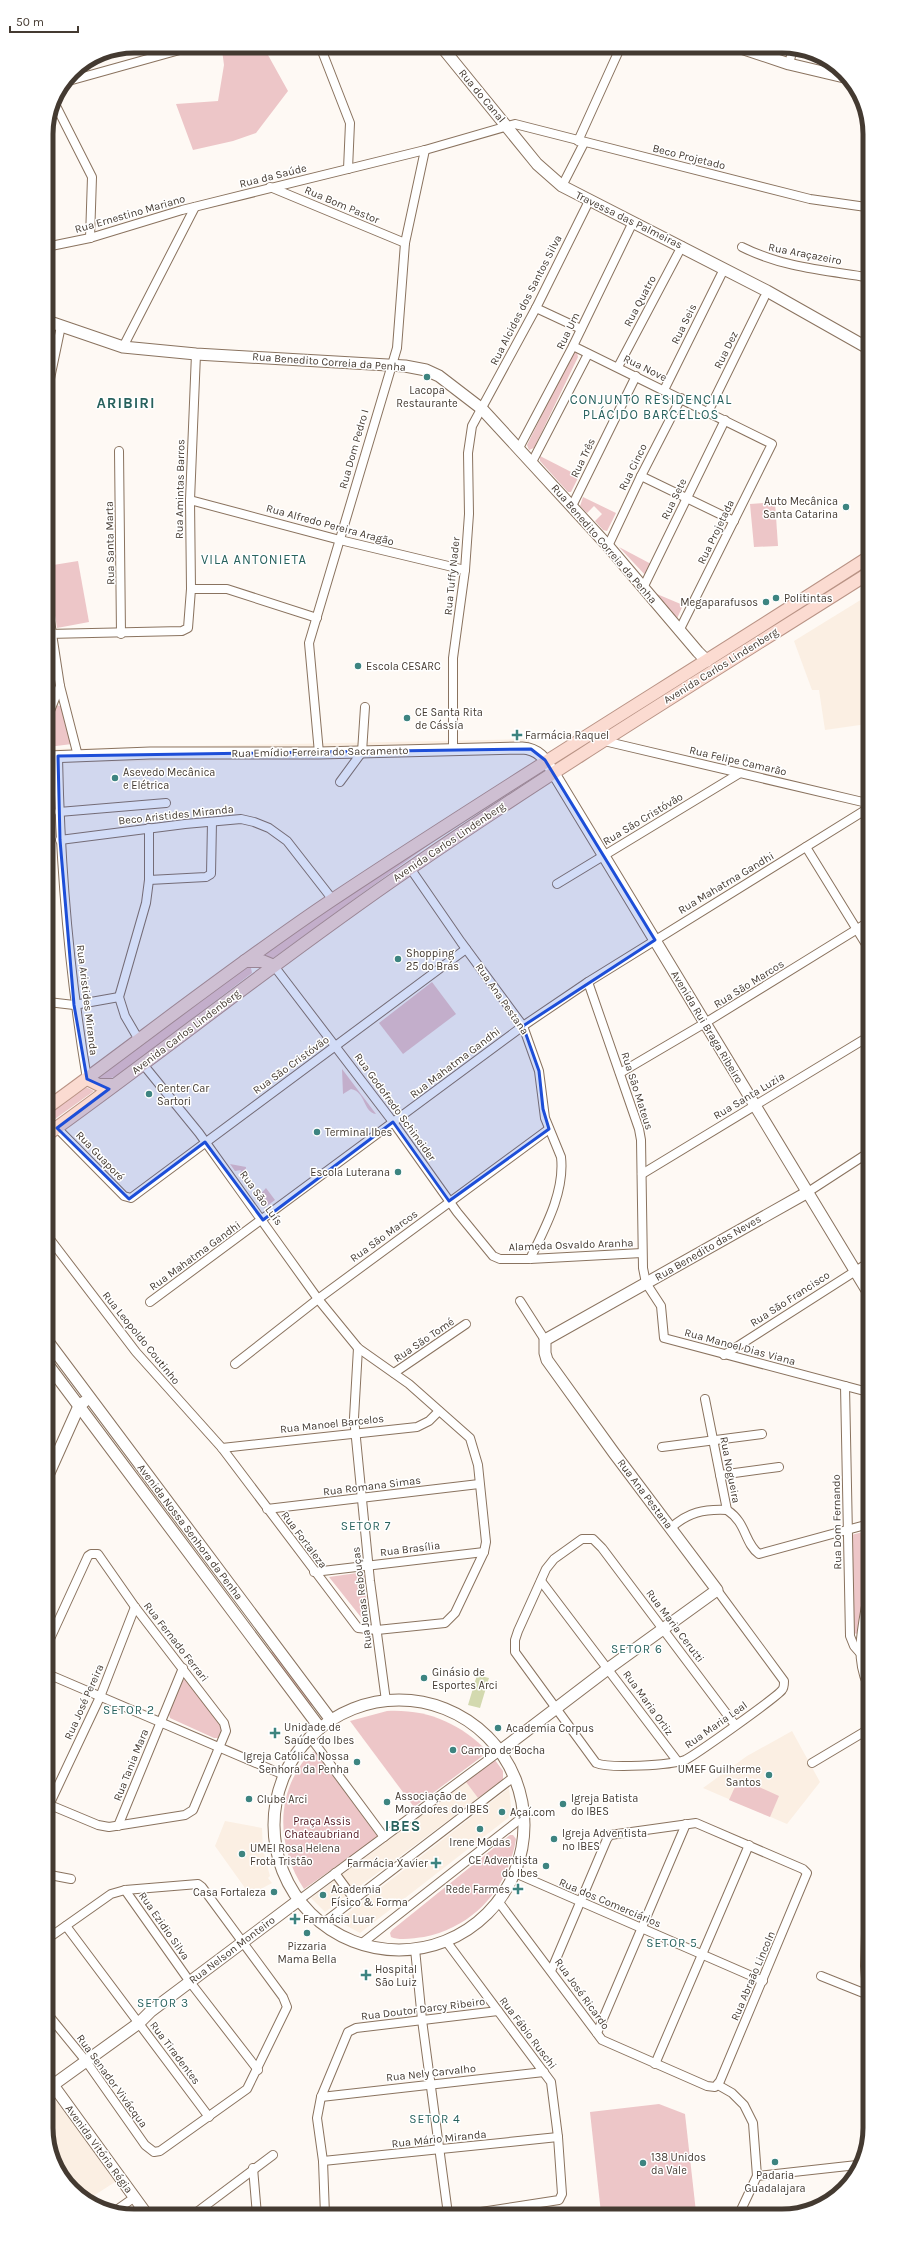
<svg xmlns="http://www.w3.org/2000/svg" width="916" height="2262" viewBox="0 0 916 2262" font-family="Karla,sans-serif">
	<style>
		.built { fill: #fbefe3 }
		.green { fill: #edc6c8 }
		.water { fill: #d3d9af }
		.lines { fill: none; stroke-linecap: round; stroke-linejoin: round }
		.street-casing { stroke: #8a735f; stroke-width: 10 }
		.secondary-casing { stroke: #8a735f; stroke-width: 13 }
		.primary-casing { stroke: #b99385; stroke-width: 14 }
		.street { stroke: #fff; stroke-width: 8 }
		.secondary { stroke: #fff; stroke-width: 11 }
		.primary { stroke: #fbdbd1; stroke-width: 12 }
		.marked { fill: #1d4ed8; fill-opacity: 0.2; stroke: #1d4ed8; stroke-width: 3; stroke-linejoin: round }
		.poi-dot { fill: #3d8480; stroke: #fff; stroke-width: 1.5 }
		.labels { text-anchor: middle; dominant-baseline: central; stroke-width: 3; stroke-linejoin: round; paint-order: stroke }
		.street-label { font-size: 11px; fill: #443a31; stroke: #fff }
		.poi-label { font-size: 11px; fill: #443a31; stroke: #fff; text-anchor: start }
		.park-label { font-size: 11px; fill: #4f151f; stroke: #fff }
		.neighbourhood-label { font-size: 12px; letter-spacing: 1px; fill: #28625e; stroke: #fff }
		.quarter-label { font-size: 13px; letter-spacing: 1px; fill: #28625e; stroke: #fff }
		.district-label { font-size: 15px; font-weight: bold; letter-spacing: 1px; fill: #28625e; stroke: #fff }
		.rim { fill: none; stroke: #443a31; stroke-width: 5 }
	</style>
	<rect width="100%" height="100%" fill="#fef9f4"/>
	<g class="built">
		<path d="M867,596V724L825,730L819,690H812L794,641Z"/>
		<path d="M529,739V754L48,763V749Z"/>
		<path d="M792,1731L820,1782L787,1824L703,1788L747,1756Z"/>
		<path d="M466,1782L478,1798L325,1912L311,1898Z"/>
		<path d="M509,1788L512,1815L360,1933L338,1921Z"/>
		<path d="M225,1821L262,1828L263,1850L270,1876L268,1878L272,1883L250,1895L215,1846Z"/>
		<path d="M50,2099L57,2102L115,2182L87,2200L80,2198L51,2156Z"/>
	</g>
	<g class="green">
		<path d="M237,46H263L288,91L256,133L233,141L193,150L176,104L218,101L224,65L222,50Z"/>
		<path d="M577,352L578,357L534,448L529,450L527,445L572,354Z"/>
		<path d="M540,456L579,476L571,492H568L540,461Z"/>
		<path d="M583,497L616,513L607,531L603,530L595,521L602,514L594,506L587,513L580,506Z"/>
		<path d="M775,502L778,546L754,547L750,504Z"/>
		<path d="M619,547L653,565L647,577Z"/>
		<path d="M78,561L89,622L57,628L47,566Z"/>
		<path d="M645,589L683,605L676,621Z"/>
		<path d="M56,705L64,707L72,744L48,747L47,724Z"/>
		<path d="M455,823L456,825L272,959L264,954Z"/>
		<path d="M247,967L251,968L252,973L117,1076L105,1080L97,1079Z"/>
		<path d="M432,982L456,1014L403,1054L379,1023Z"/>
		<path d="M342,1069L376,1114C363,1112 366,1092 351,1089L343,1094Z"/>
		<path d="M86,1087L94,1091L48,1124V1114Z"/>
		<path d="M230,1164L246,1167L244,1183L239,1176L241,1170L235,1171Z"/>
		<path d="M266,1188L275,1200L264,1208L256,1199Z"/>
		<path d="M863,1532L869,1533V1558L858,1634L852,1633L851,1535Z"/>
		<path d="M364,1572L368,1626L329,1577Z"/>
		<path d="M274,1651L311,1699L314,1707L306,1702L270,1653Z"/>
		<path d="M185,1679L221,1726L222,1732L219,1738H214L170,1718L169,1714L182,1681Z"/>
		<path d="M387,1711C427,1709 460,1723 488,1752L414,1807L350,1721Z"/>
		<path d="M313,1752L316,1753L378,1837L304,1889C281,1854 275,1808 297,1771C301,1765 306,1755 313,1752Z"/>
		<path d="M495,1760L503,1771V1780L478,1798L466,1782Z"/>
		<path d="M739,1778L779,1796L770,1817L729,1800Z"/>
		<path d="M510,1835H513L516,1839C508,1888 474,1927 424,1937C415,1938 400,1941 391,1937L390,1933L392,1930Z"/>
		<path d="M659,2104L685,2114L696,2212L601,2213L590,2112Z"/>
	</g>
	<path class="water" d="M477,1675L489,1678L480,1708L468,1705Z"/>
	<g class="lines">
		<defs>
			<g id="street">
				<path d="M320,46L350,123L348,169"/>
				<path d="M789,64L793,48"/>
				<path d="M65,82L194,46"/>
				<path d="M53,100L92,177L90,238"/>
				<path d="M578,141L621,46"/>
				<path d="M562,186L584,143"/>
				<path d="M270,187L405,243"/>
				<path d="M46,247L90,238L182,210L425,150L515,124L810,199L866,207"/>
				<path d="M742,247C782,267 822,270 866,277"/>
				<path d="M536,308L581,329"/>
				<path d="M573,346L772,444L679,631"/>
				<path d="M123,347L195,207"/>
				<path d="M618,367L682,246"/>
				<path d="M664,390L724,269"/>
				<path d="M47,393L61,326"/>
				<path d="M708,412L764,298"/>
				<path d="M519,448L573,346L633,222"/>
				<path d="M119,451L121,634"/>
				<path d="M532,462L588,354"/>
				<path d="M641,476L734,521"/>
				<path d="M190,500L340,540L465,570"/>
				<path d="M572,506L636,376"/>
				<path d="M608,546L641,476L681,398"/>
				<path d="M643,588L725,420"/>
				<path d="M191,589H227L317,618"/>
				<path d="M47,601L60,686L78,756"/>
				<path d="M47,634L182,631L188,628L191,589L190,500L196,354"/>
				<path d="M47,718L60,686"/>
				<path d="M604,741L867,803"/>
				<path d="M453,749V658L465,570L469,514L468,453L472,426L536,308L589,201"/>
				<path d="M319,753L309,643L397,348L405,243L425,150"/>
				<path d="M58,756C60,864 69,972 87,1079"/>
				<path d="M340,782L362,752L365,707"/>
				<path d="M59,812L166,803"/>
				<path d="M60,840L185,824L241,819L254,822L269,828L287,841L333,900"/>
				<path d="M806,847L867,946"/>
				<path d="M410,868L461,942L523,1026L539,1071L545,1118L561,1157C565,1192 545,1228 530,1259"/>
				<path d="M149,880L206,877L211,874L212,822"/>
				<path d="M557,884L740,773"/>
				<path d="M274,966L393,1122L457,1212L493,1256L500,1259H530L642,1253"/>
				<path d="M588,982L639,1129L641,1140L643,1268L646,1283L661,1306L664,1338L868,1392"/>
				<path d="M48,1002L74,1005L119,997"/>
				<path d="M139,1040L125,1016L119,997L146,903L149,880V828"/>
				<path d="M620,1073L705,1023L867,923"/>
				<path d="M57,1128L124,1196L131,1198L466,949"/>
				<path d="M642,1174L868,1037"/>
				<path d="M808,1192L868,1153"/>
				<path d="M49,1238L136,1352L222,1448L358,1628L377,1630L445,1623L455,1613L484,1552L486,1542L478,1465L470,1438L409,1384L358,1348L318,1299L199,1133L142,1063"/>
				<path d="M520,1301L545,1340"/>
				<path d="M150,1302L523,1026L588,982L867,809"/>
				<path d="M358,1348L354,1418L370,1581L386,1701"/>
				<path d="M724,1355L868,1263"/>
				<path d="M235,1364L318,1299L549,1129"/>
				<path d="M394,1373L466,1324"/>
				<path d="M845,1386L850,1636L854,1646L861,1654"/>
				<path d="M705,1399L727,1510C747,1523 744,1543 759,1554L869,1524"/>
				<path d="M662,1447L762,1434"/>
				<path d="M222,1448L417,1427L429,1421L439,1411"/>
				<path d="M720,1475L779,1467"/>
				<path d="M267,1509L479,1484"/>
				<path d="M671,1528C688,1512 704,1509 727,1510"/>
				<path d="M314,1572L484,1552"/>
				<path d="M541,1581L678,1762"/>
				<path d="M717,1590L784,1681C784,1684 784,1688 782,1690C777,1697 694,1756 685,1760C671,1765 610,1769 596,1763L515,1652V1640L518,1631L546,1569L554,1559L582,1539H593L602,1548L735,1725"/>
				<path d="M49,1641L88,1556L91,1554H98L135,1607L224,1723L226,1731L193,1810L185,1815L109,1827L98,1825L50,1805"/>
				<path d="M50,1675L284,1775"/>
				<path d="M310,1737L384,1837"/>
				<path d="M812,1763L869,1729"/>
				<path d="M50,1803L100,1697L135,1607"/>
				<path d="M118,1826L183,1668"/>
				<path d="M869,1838L865,1966L870,2028"/>
				<path d="M335,1873L354,1899"/>
				<path d="M515,1873L763,1981"/>
				<path d="M50,1875L71,1879"/>
				<path d="M125,1890L190,1982L258,2070"/>
				<path d="M299,1900L500,1751"/>
				<path d="M498,1901L602,2040L707,2086L715,2087L720,2081L807,1873L803,1869L696,1823L610,1835L607,1839L551,1971"/>
				<path d="M322,1924L515,1776"/>
				<path d="M66,1926L209,2117"/>
				<path d="M50,1937L111,1894L125,1890L198,1884L202,1887L283,1997L287,2007L247,2089L160,2151L154,2152L145,2145L86,2061L50,2017"/>
				<path d="M446,1941L551,2082L558,2137L562,2194L559,2200L468,2214"/>
				<path d="M361,1944L524,1816"/>
				<path d="M415,1949L422,2020L448,2214"/>
				<path d="M821,1976L866,1994"/>
				<path d="M597,2033L686,1824"/>
				<path d="M655,2064L749,1845"/>
				<path d="M718,2085L732,2093L744,2105L753,2123L757,2176L740,2212"/>
				<path d="M321,2097L544,2072"/>
				<path d="M323,2161L558,2137"/>
				<path d="M253,2168L257,2215"/>
				<path d="M757,2176L857,2165"/>
				<path d="M115,2211L135,2197"/>
				<path d="M193,2215L273,2155"/>
				<path d="M325,2215L323,2161L317,2118L321,2097L348,2032L356,2028L498,2011"/>
			</g>
			<g id="secondary">
				<path d="M441,46L537,164L562,186L767,291L866,347"/>
				<path d="M735,46L789,64L844,77"/>
				<path d="M47,321L123,347L196,354L405,366L426,370L439,376L482,409L608,546L698,652L707,661"/>
				<path d="M48,757L150,753H319L522,748C539,749 545,759 553,772L868,1292"/>
				<path d="M49,1343L331,1720"/>
				<path d="M49,1366L320,1728"/>
				<path d="M49,1473L79,1406L84,1402"/>
				<path d="M869,1598C864,1627 856,1656 869,1684"/>
				<circle cx="399" cy="1825" r="125"/>
				<path d="M500,1751L609,1668L717,1590L614,1453L547,1360L545,1353V1340L808,1192"/>
				<path d="M50,2081L148,2216"/>
				<path d="M53,2085L139,2023L151,2011L299,1900"/>
			</g>
			<g id="primary">
				<path d="M245,961H262L274,966"/>
				<path d="M87,1079L99,1085H114"/>
				<path d="M48,1107C143,1038 235,965 332,900C508,783 689,673 866,559"/>
				<path d="M48,1134C169,1047 286,953 409,869C559,766 713,672 866,575"/>
			</g>
		</defs>
		<use href="#street" class="street-casing"/>
		<use href="#secondary" class="secondary-casing"/>
		<use href="#primary" class="primary-casing"/>
		<use href="#street" class="street"/>
		<use href="#secondary" class="secondary"/>
		<use href="#primary" class="primary"/>
	</g>
	<path class="marked" d="M531,749L545,760L655,940L523,1026L539,1071L543,1109L549,1129L449,1201L393,1122L263,1220L205,1142L129,1199L57,1128L109,1089L87,1079L74,1005L60,840L58,756Z"/>
	<g class="poi-dot">
		<circle cx="427" cy="377" r="4"/>
		<circle cx="846" cy="507" r="4"/>
		<circle cx="776" cy="598" r="4"/>
		<circle cx="766" cy="602" r="4"/>
		<circle cx="358" cy="666" r="4"/>
		<circle cx="407" cy="718" r="4"/>
		<path d="M515 729h4v4h4v4h-4v4h-4v-4h-4v-4h4z"/>
		<circle cx="115" cy="778" r="4"/>
		<circle cx="398" cy="959" r="4"/>
		<circle cx="149" cy="1094" r="4"/>
		<circle cx="317" cy="1132" r="4"/>
		<circle cx="398" cy="1172" r="4"/>
		<circle cx="424" cy="1678" r="4"/>
		<circle cx="498" cy="1728" r="4"/>
		<path d="M273 1727h4v4h4v4h-4v4h-4v-4h-4v-4h4z"/>
		<circle cx="453" cy="1750" r="4"/>
		<circle cx="357" cy="1762" r="4"/>
		<circle cx="769" cy="1775" r="4"/>
		<circle cx="249" cy="1799" r="4"/>
		<circle cx="387" cy="1802" r="4"/>
		<circle cx="563" cy="1804" r="4"/>
		<circle cx="502" cy="1812" r="4"/>
		<circle cx="480" cy="1829" r="4"/>
		<circle cx="554" cy="1839" r="4"/>
		<circle cx="242" cy="1854" r="4"/>
		<path d="M434 1857h4v4h4v4h-4v4h-4v-4h-4v-4h4z"/>
		<circle cx="546" cy="1866" r="4"/>
		<path d="M516 1883h4v4h4v4h-4v4h-4v-4h-4v-4h4z"/>
		<circle cx="274" cy="1892" r="4"/>
		<circle cx="323" cy="1895" r="4"/>
		<path d="M293 1913h4v4h4v4h-4v4h-4v-4h-4v-4h4z"/>
		<circle cx="307" cy="1933" r="4"/>
		<path d="M364 1969h4v4h4v4h-4v4h-4v-4h-4v-4h4z"/>
		<circle cx="775" cy="2162" r="4"/>
		<circle cx="643" cy="2163" r="4"/>
	</g>
	<g class="labels">
		<g class="street-label">
			<text transform="translate(482 96) rotate(50)">Rua do Canal</text>
			<text transform="translate(689 157) rotate(14)">Beco Projetado</text>
			<text transform="translate(273 176) rotate(-14)">Rua da Saúde</text>
			<text transform="translate(342 205) rotate(23)">Rua Bom Pastor</text>
			<text transform="translate(130 214) rotate(-16)">Rua Ernestino Mariano</text>
			<text transform="translate(629 220) rotate(26)">Travessa das Palmeiras</text>
			<text transform="translate(805 254) rotate(11)">Rua Araçazeiro</text>
			<text transform="translate(526 300) rotate(-63)">Rua Alcides dos Santos Silva</text>
			<text transform="translate(640 301) rotate(-62)">Rua Quatro</text>
			<text transform="translate(684 324) rotate(-64)">Rua Seis</text>
			<text transform="translate(568 331) rotate(-64)">Rua Um</text>
			<text transform="translate(726 350) rotate(-64)">Rua Dez</text>
			<text transform="translate(329 362) rotate(4)">Rua Benedito Correia da Penha</text>
			<text transform="translate(645 368) rotate(26)">Rua Nove</text>
			<text transform="translate(354 449) rotate(-74)">Rua Dom Pedro I</text>
			<text transform="translate(583 458) rotate(-64)">Rua Três</text>
			<text transform="translate(633 467) rotate(-64)">Rua Cinco</text>
			<text transform="translate(180 489) rotate(-89)">Rua Amintas Barros</text>
			<text transform="translate(674 499) rotate(-64)">Rua Sete</text>
			<text transform="translate(330 525) rotate(15)">Rua Alfredo Pereira Aragão</text>
			<text transform="translate(716 532) rotate(-64)">Rua Projetada</text>
			<text transform="translate(110 543) rotate(-91)">Rua Santa Marta</text>
			<text transform="translate(604 544) rotate(49)">Rua Benedito Correia da Penha</text>
			<text transform="translate(452 576) rotate(-84)">Rua Tuffy Nader</text>
			<text transform="translate(721 666) rotate(-32)">Avenida Carlos Lindenberg</text>
			<text transform="translate(320 752) rotate(-1)">Rua Emídio Ferreira do Sacramento</text>
			<text transform="translate(738 761) rotate(13)">Rua Felipe Camarão</text>
			<text transform="translate(176 815) rotate(-6)">Beco Aristides Miranda</text>
			<text transform="translate(643 819) rotate(-31)">Rua São Cristóvão</text>
			<text transform="translate(449 842) rotate(-34)">Avenida Carlos Lindenberg</text>
			<text transform="translate(726 883) rotate(-31)">Rua Mahatma Gandhi</text>
			<text transform="translate(749 984) rotate(-32)">Rua São Marcos</text>
			<text transform="translate(502 999) rotate(55)">Rua Ana Pestana</text>
			<text transform="translate(87 1000) rotate(83)">Rua Aristides Miranda</text>
			<text transform="translate(707 1027) rotate(59)">Avenida Rui Braga Ribeiro</text>
			<text transform="translate(186 1032) rotate(-37)">Avenida Carlos Lindenberg</text>
			<text transform="translate(455 1063) rotate(-37)">Rua Mahatma Gandhi</text>
			<text transform="translate(291 1065) rotate(-36)">Rua São Cristóvão</text>
			<text transform="translate(637 1091) rotate(72)">Rua São Mateus</text>
			<text transform="translate(749 1096) rotate(-31)">Rua Santa Luzia</text>
			<text transform="translate(395 1107) rotate(54)">Rua Godofredo Schineider</text>
			<text transform="translate(100 1156) rotate(46)">Rua Guaporé</text>
			<text transform="translate(261 1198) rotate(54)">Rua São Luís</text>
			<text transform="translate(384 1236) rotate(-36)">Rua São Marcos</text>
			<text transform="translate(571 1245) rotate(-2)">Alameda Osvaldo Aranha</text>
			<text transform="translate(708 1248) rotate(-30)">Rua Benedito das Neves</text>
			<text transform="translate(195 1256) rotate(-36)">Rua Mahatma Gandhi</text>
			<text transform="translate(790 1299) rotate(-33)">Rua São Francisco</text>
			<text transform="translate(141 1338) rotate(51)">Rua Leopoldo Coutinho</text>
			<text transform="translate(424 1340) rotate(-34)">Rua São Tomé</text>
			<text transform="translate(740 1347) rotate(15)">Rua Manoel Dias Viana</text>
			<text transform="translate(332 1424) rotate(-6)">Rua Manoel Barcelos</text>
			<text transform="translate(730 1470) rotate(79)">Rua Nogueira</text>
			<text transform="translate(372 1486) rotate(-7)">Rua Romana Simas</text>
			<text transform="translate(645 1494) rotate(53)">Rua Ana Pestana</text>
			<text transform="translate(837 1522) rotate(-91)">Rua Dom Fernando</text>
			<text transform="translate(190 1532) rotate(53)">Avenida Nossa Senhora da Penha</text>
			<text transform="translate(304 1540) rotate(53)">Rua Fortaleza</text>
			<text transform="translate(410 1549) rotate(-7)">Rua Brasília</text>
			<text transform="translate(362 1598) rotate(-97)">Rua Jonas Rebouças</text>
			<text transform="translate(675 1626) rotate(53)">Rua Maria Cerutti</text>
			<text transform="translate(176 1642) rotate(52)">Rua Fernado Ferrari</text>
			<text transform="translate(84 1702) rotate(-66)">Rua José Pereira</text>
			<text transform="translate(648 1703) rotate(54)">Rua Maria Ortiz</text>
			<text transform="translate(716 1725) rotate(-35)">Rua Maria Leal</text>
			<text transform="translate(131 1765) rotate(-68)">Rua Tania Mara</text>
			<text transform="translate(610 1903) rotate(23)">Rua dos Comerciários</text>
			<text transform="translate(164 1926) rotate(55)">Rua Ezidio Silva</text>
			<text transform="translate(232 1950) rotate(-37)">Rua Nelson Monteiro</text>
			<text transform="translate(753 1976) rotate(-67)">Rua Abraão Lincoln</text>
			<text transform="translate(582 1994) rotate(54)">Rua José Ricardo</text>
			<text transform="translate(423 2009) rotate(-7)">Rua Doutor Darcy Ribeiro</text>
			<text transform="translate(528 2033) rotate(53)">Rua Fábio Ruschi</text>
			<text transform="translate(175 2053) rotate(53)">Rua Tiradentes</text>
			<text transform="translate(431 2073) rotate(-6)">Rua Nely Carvalho</text>
			<text transform="translate(112 2081) rotate(54)">Rua Senador Vivácqua</text>
			<text transform="translate(439 2139) rotate(-6)">Rua Mário Miranda</text>
			<text transform="translate(99 2149) rotate(54)">Avenida Vitória Régia</text>
		</g>
		<g class="poi-label">
			<text x="427" y="390" text-anchor="middle">Lacopa<tspan x="427" dy="13">Restaurante</tspan></text>
			<text x="838" y="501" text-anchor="end">Auto Mecânica<tspan x="838" dy="13">Santa Catarina</tspan></text>
			<text x="784" y="598">Politintas</text>
			<text x="758" y="602" text-anchor="end">Megaparafusos</text>
			<text x="366" y="666">Escola CESARC</text>
			<text x="415" y="712">CE Santa Rita<tspan x="415" dy="13">de Cássia</tspan></text>
			<text x="525" y="735">Farmácia Raquel</text>
			<text x="123" y="772">Asevedo Mecânica<tspan x="123" dy="13">e Elétrica</tspan></text>
			<text x="406" y="953">Shopping<tspan x="406" dy="13">25 do Brás</tspan></text>
			<text x="157" y="1088">Center Car<tspan x="157" dy="13">Sartori</tspan></text>
			<text x="325" y="1132">Terminal Ibes</text>
			<text x="390" y="1172" text-anchor="end">Escola Luterana</text>
			<text x="432" y="1672">Ginásio de<tspan x="432" dy="13">Esportes Arci</tspan></text>
			<text x="284" y="1727">Unidade de<tspan x="284" dy="13">Saúde do Ibes</tspan></text>
			<text x="506" y="1728">Academia Corpus</text>
			<text x="461" y="1750">Campo de Bocha</text>
			<text x="349" y="1756" text-anchor="end">Igreja Católica Nossa<tspan x="349" dy="13">Senhora da Penha</tspan></text>
			<text x="761" y="1769" text-anchor="end">UMEF Guilherme<tspan x="761" dy="13">Santos</tspan></text>
			<text x="395" y="1796">Associação de<tspan x="395" dy="13">Moradores do IBES</tspan></text>
			<text x="571" y="1798">Igreja Batista<tspan x="571" dy="13">do IBES</tspan></text>
			<text x="257" y="1799">Clube Arci</text>
			<text x="510" y="1812">Açaí.com</text>
			<text x="562" y="1833">Igreja Adventista<tspan x="562" dy="13">no IBES</tspan></text>
			<text x="480" y="1842" text-anchor="middle">Irene Modas</text>
			<text x="250" y="1848">UMEI Rosa Helena<tspan x="250" dy="13">Frota Tristão</tspan></text>
			<text x="538" y="1860" text-anchor="end">CE Adventista<tspan x="538" dy="13">do Ibes</tspan></text>
			<text x="428" y="1863" text-anchor="end">Farmácia Xavier</text>
			<text x="331" y="1889">Academia<tspan x="331" dy="13">Físico &amp; Forma</tspan></text>
			<text x="510" y="1889" text-anchor="end">Rede Farmes</text>
			<text x="266" y="1892" text-anchor="end">Casa Fortaleza</text>
			<text x="303" y="1919">Farmácia Luar</text>
			<text x="307" y="1946" text-anchor="middle">Pizzaria<tspan x="307" dy="13">Mama Bella</tspan></text>
			<text x="375" y="1969">Hospital<tspan x="375" dy="13">São Luiz</tspan></text>
			<text x="651" y="2157">138 Unidos<tspan x="651" dy="13">da Vale</tspan></text>
			<text x="775" y="2175" text-anchor="middle">Padaria<tspan x="775" dy="13">Guadalajara</tspan></text>
		</g>
		<g class="park-label">
			<text x="322" y="1821">Praça Assis<tspan x="322" dy="13">Chateaubriand</tspan></text>
		</g>
		<g class="neighbourhood-label">
			<text x="366" y="1526">SETOR 7</text>
			<text x="637" y="1649">SETOR 6</text>
			<text x="129" y="1710">SETOR 2</text>
			<text x="672" y="1943">SETOR 5</text>
			<text x="163" y="2003">SETOR 3</text>
			<text x="435" y="2119">SETOR 4</text>
		</g>
		<g class="quarter-label">
			<text x="651" y="399">CONJUNTO RESIDENCIAL<tspan x="651" dy="15">PLÁCIDO BARCELLOS</tspan></text>
			<text x="254" y="559">VILA ANTONIETA</text>
		</g>
		<g class="district-label">
			<text x="126" y="403">ARIBIRI</text>
			<text x="403" y="1826">IBES</text>
		</g>
	</g>
	<path d="M0 0H916V2262H0ZM134 53H782A81 81 0 0 1 863 134V2128A81 81 0 0 1 782 2209H134A81 81 0 0 1 53 2128V134A81 81 0 0 1 134 53Z" fill="#fff" fill-rule="evenodd"/>
	<path class="rim" d="M134 53H782A81 81 0 0 1 863 134V2128A81 81 0 0 1 782 2209H134A81 81 0 0 1 53 2128V134A81 81 0 0 1 134 53Z"/>
	<path d="M10 26v6h68v-6" fill="none" stroke="#443a31" stroke-width="2"/>
	<text x="16" y="26" font-size="12" fill="#443a31" stroke="#ffffff" stroke-width="3" paint-order="stroke">50 m</text>
</svg>
